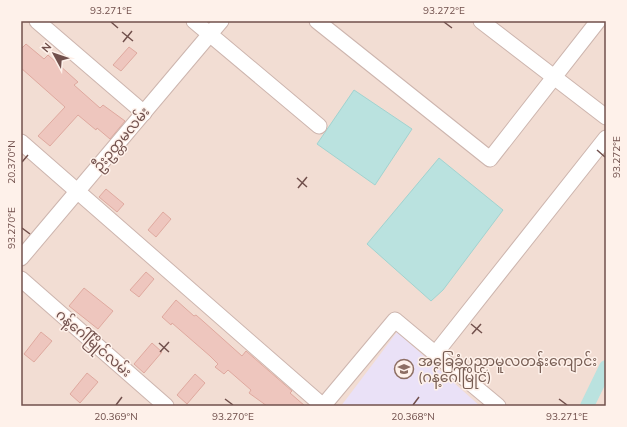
<svg xmlns="http://www.w3.org/2000/svg" width="627" height="427" viewBox="0 0 627 427" font-family="Mulish,'Noto Sans Myanmar',sans-serif">
	<style>
		.residential { fill: #f2ddd3 }
		.education { fill: #eae1f7 }
		.water { fill: #bae2df; stroke: #a1d3d0 }
		.lines { fill: none; stroke-linecap: round; stroke-linejoin: round }
		.canal { stroke: #bae2df; stroke-width: 14 }
		.building { fill: #eec6be; stroke: #dfa99f }
		.minor-casing { stroke: #cdb5ae; stroke-width: 17 }
		.minor { stroke: #fff; stroke-width: 15 }
		.ticks { fill: none; stroke: #71504c; stroke-width: 1.5 }
		.labels { text-anchor: middle; dominant-baseline: central; stroke-width: 3; stroke-linejoin: round; paint-order: stroke }
		.street-label { font-size: 14px; fill: #71504c; stroke: #fef1ea }
		.education-label { font-size: 14px; fill: #785e54; stroke: #fef1ea; text-anchor: start }
		.neatline { fill: none; stroke: #71504c; stroke-width: 1.5 }
		.ticks-label { font-size: 10px; text-anchor: middle; fill: #71504c }
	</style>
	<rect width="100%" height="100%" fill="#faede4"/>
	<rect class="residential" x="21" y="21" width="585" height="385"/>
	<path class="education" d="M397,332L480,406H341Z"/>
	<g class="water">
		<path d="M354,90L412,129L375,185L317,144Z"/>
		<path d="M439,158L503,210L443,290L431,301L367,244Z"/>
	</g>
	<g class="lines">
		<path class="canal" d="M587,406L606,367"/>
	</g>
	<g class="building">
		<path d="M26,44L44,59L48,55L78,82L74,85L100,108L103,105L125,121L110,139L97,128L96,130L78,115L50,146L38,136L65,107L21,68V49Z"/>
		<path d="M129,47L137,53L121,71L113,65Z"/>
		<path d="M106,189L124,204L117,212L99,197Z"/>
		<path d="M163,212L171,219L156,237L148,230Z"/>
		<path d="M146,272L154,279L139,297L130,290Z"/>
		<path d="M84,288L113,311L98,329L69,306Z"/>
		<path d="M176,300L194,316L196,315L204,322L242,356L246,351L292,391L290,393L305,406H267L249,393L251,390L228,370L224,374L215,367L218,364L210,356L172,323L171,325L162,317Z"/>
		<path d="M41,332L52,341L34,362L24,354Z"/>
		<path d="M152,343L162,352L144,373L134,364Z"/>
		<path d="M87,373L98,382L80,403L70,394Z"/>
		<path d="M195,374L205,383L187,404L177,395Z"/>
	</g>
	<g class="lines">
		<defs>
			<g id="minor">
				<path d="M37,21L144,113"/>
				<path d="M194,21L319,126"/>
				<path d="M317,21L490,159L598,21"/>
				<path d="M481,21L606,117"/>
				<path d="M21,142L323,406"/>
				<path d="M21,258L221,21"/>
				<path d="M21,279L166,406"/>
				<path d="M435,354L606,138"/>
				<path d="M323,406L395,320L498,406"/>
			</g>
		</defs>
		<use href="#minor" class="minor-casing"/>
		<use href="#minor" class="minor"/>
	</g>
	<path class="ticks" d="M111,22L118,28M444,22L452,28M122,32L133,41M123,42L132,31M597,150L605,157M22,162L28,155M297,178L307,187M298,188L307,177M22,228L30,234M471,324L482,333M472,334L481,324M159,343L169,352M160,352L169,342M225,399L233,405M559,399L567,405M116,405L122,397M413,405L419,397"/>
	<defs>
		<symbol id="school-ring" viewBox="-11 -11 22 22"><circle r="9.5" fill="#fef1ea" stroke="#8d6e63" stroke-width="1.5"/><path d="M0-5L7-2L0 1L-7-2ZM-4 1L0 2.5L4 1V4Q0 6-4 4Z" fill="#8d6e63"/></symbol>
	</defs>
	<g fill-rule="evenodd">
		<use href="#school-ring" x="393" y="358" width="22" height="22"/>
	</g>
	<g class="labels">
		<g class="street-label">
			<text transform="translate(121 139) rotate(-50)">ဦးဥတ္တမလမ်း</text>
			<text transform="translate(94 343) rotate(41)">ဂန့်ဂေါ်မြိုင်လမ်း</text>
		</g>
		<g class="education-label">
			<text x="418" y="361">အခြေခံပညာမူလတန်းကျောင်း<tspan x="418" dy="16">(ဂန့်ဂေါ်မြိုင်)</tspan></text>
		</g>
	</g>
	<rect width="627" height="427" fill="none" stroke="#fef1ea" stroke-width="44"/>
	<g transform="translate(54 54) rotate(310)" stroke="#fef1ea" stroke-width="3" paint-order="stroke">
	<path d="M0-3L7 15L0 10L-7 15Z" fill="#71504c"/>
	<text y="-6" font-size="11" font-weight="bold" text-anchor="middle" fill="#71504c">N</text>
	</g>
	<rect x="22" y="22" width="583" height="383" class="neatline"/>
	<g class="ticks-label">
		<text x="111" y="14">93.271°E</text>
		<text x="444" y="14">93.272°E</text>
		<text transform="translate(616 157) rotate(-90)" y="4">93.272°E</text>
		<text transform="translate(11 162) rotate(-90)" y="4">20.370°N</text>
		<text transform="translate(11 228) rotate(-90)" y="4">93.270°E</text>
		<text x="116" y="420">20.369°N</text>
		<text x="233" y="420">93.270°E</text>
		<text x="413" y="420">20.368°N</text>
		<text x="567" y="420">93.271°E</text>
	</g>
</svg>
